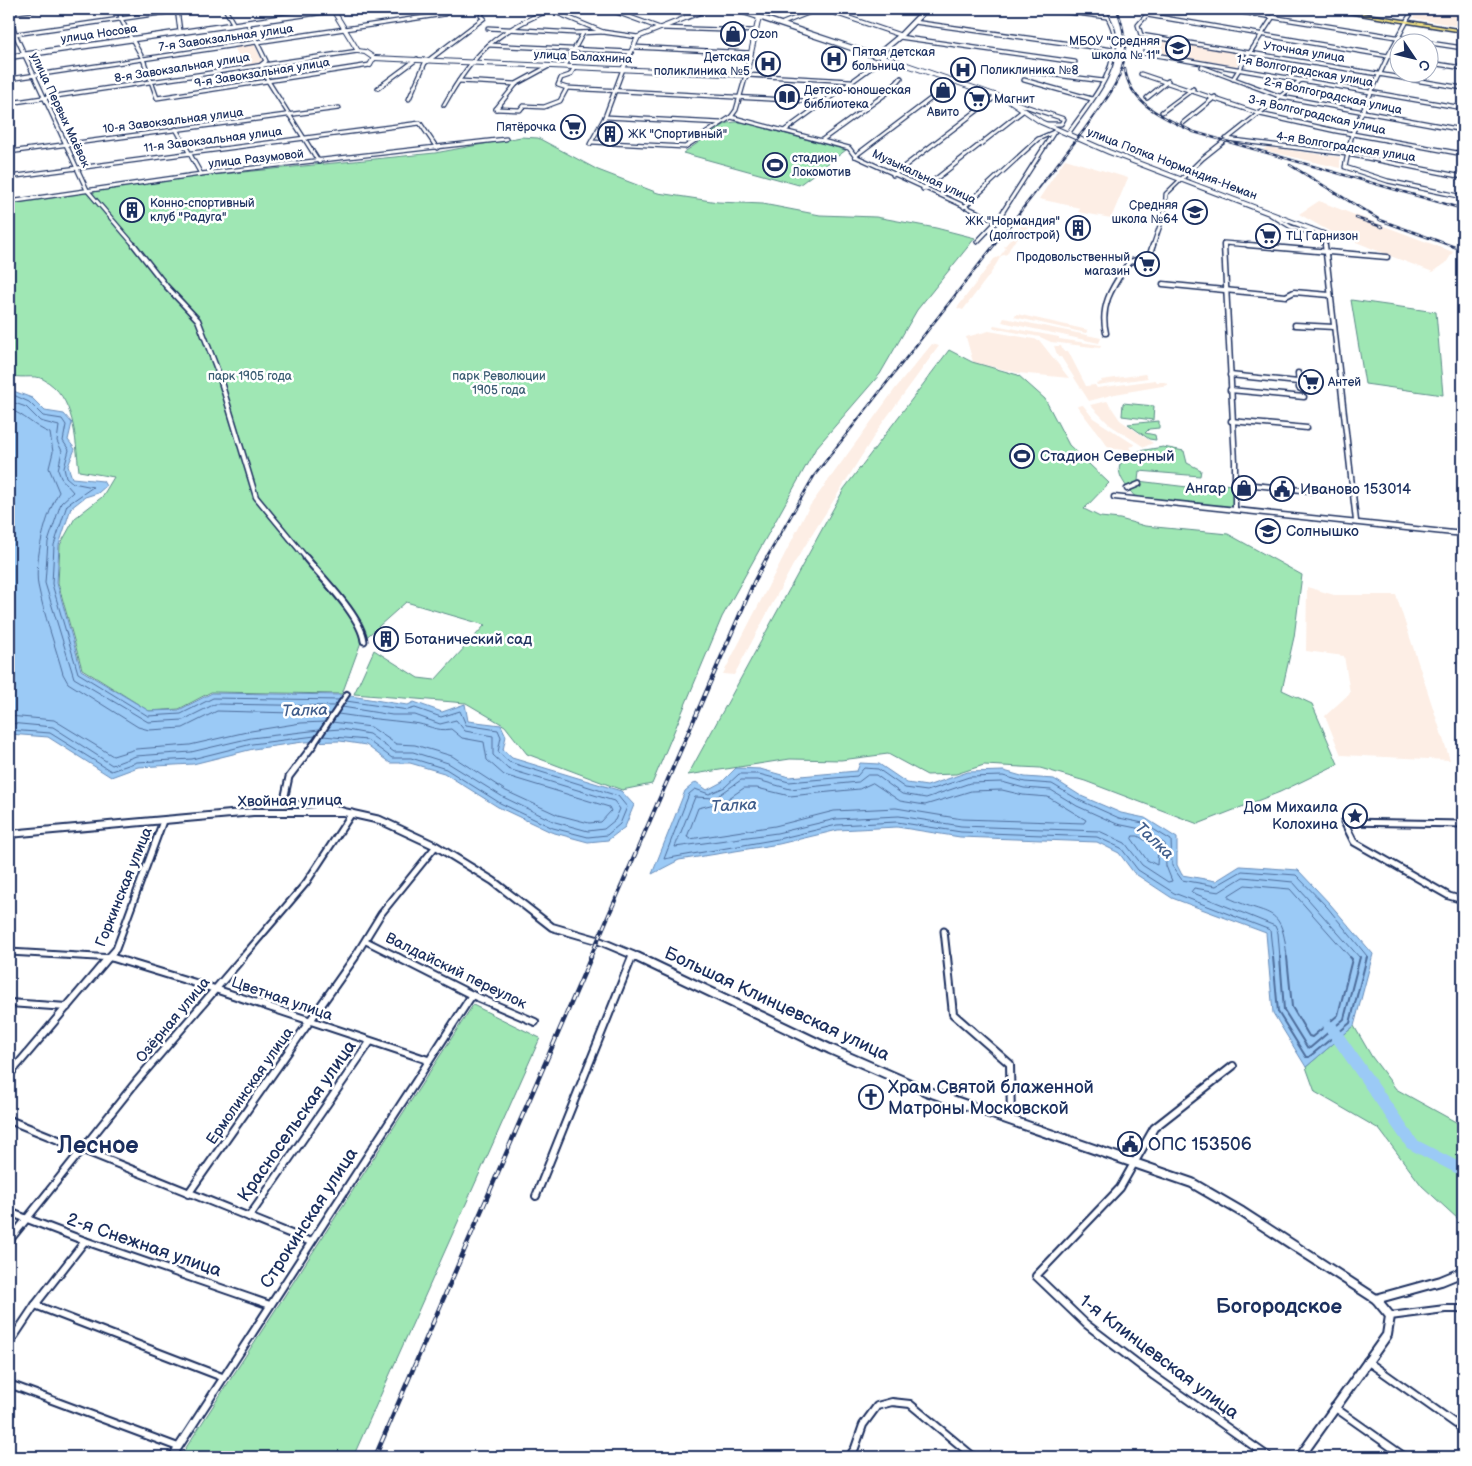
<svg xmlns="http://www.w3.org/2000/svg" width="1472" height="1466" viewBox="0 0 1472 1466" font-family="'Balsamiq Sans',sans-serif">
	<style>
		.built { fill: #fdeee5 }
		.green { fill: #9fe7b4; stroke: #5d8b89 }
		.water { fill: #9bcaf6; stroke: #688cb9 }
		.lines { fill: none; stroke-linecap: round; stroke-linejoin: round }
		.shore-far1 { stroke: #4e6d9b; stroke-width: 1 }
		.shore { stroke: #4e6d9b; stroke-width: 2 }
		.river { fill: #9bcaf6; fill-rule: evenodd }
		.pedestrian-casing { stroke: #1b2f5e; stroke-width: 8 }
		.minor-far3-casing { stroke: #1b2f5e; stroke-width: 5.5 }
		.minor-far2-casing { stroke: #1b2f5e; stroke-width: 7 }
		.minor-far1-casing { stroke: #1b2f5e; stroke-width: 9 }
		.minor-casing { stroke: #1b2f5e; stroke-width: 10 }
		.tertiary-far2-casing { stroke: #1b2f5e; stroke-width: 6 }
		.tertiary-far1-casing { stroke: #1b2f5e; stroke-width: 10 }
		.tertiary-casing { stroke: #1b2f5e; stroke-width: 12 }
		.secondary-casing { stroke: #1b2f5e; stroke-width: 7 }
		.trunk-casing { stroke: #1b2f5e; stroke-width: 3 }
		.pedestrian { stroke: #fff; stroke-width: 4 }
		.minor-far3 { stroke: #fff; stroke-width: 3 }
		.minor-far2 { stroke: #fff; stroke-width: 4 }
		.minor-far1 { stroke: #fff; stroke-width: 5 }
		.minor { stroke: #fff; stroke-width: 6 }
		.tertiary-far2 { stroke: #fff; stroke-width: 4 }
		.tertiary-far1 { stroke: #fff; stroke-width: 6 }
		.tertiary { stroke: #fff; stroke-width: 8 }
		.secondary { stroke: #fff; stroke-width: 4.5 }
		.trunk { fill: #f5e382; fill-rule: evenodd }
		.rail-far2-casing { stroke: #1b2f5e; stroke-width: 2.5 }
		.rail-far1-casing { stroke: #1b2f5e; stroke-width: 4 }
		.rail-casing { stroke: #1b2f5e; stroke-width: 4.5 }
		.rail-far2 { stroke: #fff; stroke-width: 1; stroke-dasharray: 4; stroke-linecap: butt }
		.rail-far1 { stroke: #fff; stroke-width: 2; stroke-dasharray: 5.5; stroke-linecap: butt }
		.rail { stroke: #fff; stroke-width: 2.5; stroke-dasharray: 8; stroke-linecap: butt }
		.labels { text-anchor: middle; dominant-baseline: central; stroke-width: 5; stroke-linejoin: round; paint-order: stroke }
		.far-street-label { font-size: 12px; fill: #1b2f5e; stroke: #fff }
		.far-poi-label { font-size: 12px; fill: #1b2f5e; stroke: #fff; text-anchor: start }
		.far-park-label { font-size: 12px; fill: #3c5d74; stroke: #fff }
		.poi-label { font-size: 15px; fill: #1b2f5e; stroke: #fff; text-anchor: start }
		.street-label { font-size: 15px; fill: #1b2f5e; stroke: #fff }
		.water-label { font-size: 16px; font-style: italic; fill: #415e8c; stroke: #fff }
		.near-street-label { font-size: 18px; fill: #1b2f5e; stroke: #fff }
		.near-poi-label { font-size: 18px; fill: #1b2f5e; stroke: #fff; text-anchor: start }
		.near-quarter-label { font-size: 21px; font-weight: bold; fill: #1b2f5e; stroke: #fff }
		.near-district-label { font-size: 24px; font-weight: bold; fill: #1b2f5e; stroke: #fff }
	</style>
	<rect width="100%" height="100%" fill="#fff"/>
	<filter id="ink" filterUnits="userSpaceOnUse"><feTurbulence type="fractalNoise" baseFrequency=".02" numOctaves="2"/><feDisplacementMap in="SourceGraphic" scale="10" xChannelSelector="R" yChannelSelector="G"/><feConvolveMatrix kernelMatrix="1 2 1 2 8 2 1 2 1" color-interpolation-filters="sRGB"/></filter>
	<g filter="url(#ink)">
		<g class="built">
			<path d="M1418,9H1463V27L1413,18Z"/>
			<path d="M1157,39L1245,53L1237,66L1148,51Z"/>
			<path d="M254,44L263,62L244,66L234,47Z"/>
			<path d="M1267,147L1340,157V168L1263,150Z"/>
			<path d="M1065,159L1128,178L1111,218L1078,212L1081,208L1039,199Z"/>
			<path d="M1319,201L1355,215L1453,252L1446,263L1433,272L1393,257L1329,231L1299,214Z"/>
			<path d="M1023,224L1030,225L1012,244L1007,254L1001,256L991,273L963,310L957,308L994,259L1000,256L1006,248L1004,247Z"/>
			<path d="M1017,314L1088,330L1086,333L1014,317Z"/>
			<path d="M1004,318L1038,325L1101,338L1099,343L1002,322Z"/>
			<path d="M994,325L1059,337V339L1101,345L1100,348L1051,342L1040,337L992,328Z"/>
			<path d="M989,331L1039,340L1069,378L1018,373L973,362L966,337Z"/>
			<path d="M932,344L939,346L881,425L793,565L734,675L723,674L809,507L895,389Z"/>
			<path d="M1054,346H1061L1063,351H1068L1086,386L1095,385L1097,388L1155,380L1157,382H1165L1168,385L1115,394L1089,401L1061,357H1058Z"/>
			<path d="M1145,374L1148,378L1097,385L1096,383L1102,382L1101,380Z"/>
			<path d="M1107,401L1120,420L1153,443L1144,447L1110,425L1090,405Z"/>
			<path d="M1083,405L1093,418L1135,445L1129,447L1132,451L1109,448L1077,406Z"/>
			<path d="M1307,587L1334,595H1396L1450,760L1341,755L1325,716L1350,693L1344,656L1306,651Z"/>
		</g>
		<g class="green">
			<path d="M736,122H742L846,150L799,185L683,153L727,123Z"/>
			<path d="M521,137L538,138L598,170L658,193L718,202L763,204L820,215L876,217L936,228L975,238L917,310L880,374L816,448L722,617L652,784L622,790L527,754L505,726L466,703L354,694L374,650L418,678L435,680L485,625L406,602L361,642L342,694L211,692L179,709L149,711L82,669L58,583L60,545L75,518L102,497L114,477L79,471C75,439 76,397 43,379C33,374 18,380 9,374V204L193,177L435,153Z"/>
			<path d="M1351,300L1436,312L1443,395L1365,384Z"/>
			<path d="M949,350L972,362L1018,375L1045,399L1069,445L1109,483L1084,509L1100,517L1120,519L1145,526L1228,534L1302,575L1294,637L1282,690L1312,704L1338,764L1280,792L1198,824L1085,781L1040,768L984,765L956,774L927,775L888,754L841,760L790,759L688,775L844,489Z"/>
			<path d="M1123,403L1154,406L1153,420L1122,416Z"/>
			<path d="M1159,421V428L1149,429L1145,433L1155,435L1156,440L1149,439L1128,424Z"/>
			<path d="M1163,447L1184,451L1187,463L1201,470L1200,476L1139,471L1138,481L1204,489L1205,482L1232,485L1233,508L1136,498C1129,489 1116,477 1120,464L1139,451Z"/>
			<path d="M473,1005L540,1038L353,1457H180Z"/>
			<path d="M1354,1026L1372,1057L1396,1089L1463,1126V1221L1458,1219L1422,1186L1379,1129L1315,1092L1306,1067Z"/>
		</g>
		<g class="water">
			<path d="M9,387L16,392L32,398L45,411L64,414L72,423L68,440L75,449L68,466L72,478L103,481L106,486L98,493L85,497L71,508L59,545L57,583L81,670L149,711L179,710L212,693L345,695L393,703L408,705L414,702L442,712L465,704L468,721L501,725L506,736L503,750L512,758L621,791L634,805L625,827L608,840L588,842L551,832L498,807L444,773L410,763H390L366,745L340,741L303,742L253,749L193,764L138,767L111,777L48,737L9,734Z"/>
			<path d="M860,763L879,764L907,783L927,786L968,772L1004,771L1025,777L1054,779L1081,796L1121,813L1145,818L1177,838V865L1182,875L1216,881L1240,866L1298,870L1330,904L1373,954L1354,1026L1306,1067L1273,1013L1266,933L1172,898L1134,873L1119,853L1097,842L960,837L897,827L838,830L779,844L679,860L652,874L685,791L696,782L707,790L722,782L736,768L760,769L789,777L857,771Z"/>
		</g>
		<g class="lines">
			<g class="shore-far1">
				<path d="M9,393L29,402L43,416L62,419L66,425L63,441L69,450L64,468L66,477L73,483L93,487L67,505L54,545L52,584L78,673L148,716L181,714L213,698L339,700"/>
				<path d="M9,401L26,407L40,421L59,426L57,441L62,451L58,470L61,478L73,492L61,503L48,542L45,583L74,678L148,722L183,720L215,704L335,706"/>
				<path d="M9,409C25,415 34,427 50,433L53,452L49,468L59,492C46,513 34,560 38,585C44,615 55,645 63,674L68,683L138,727L149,730L183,728L217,711L330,714"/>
				<path d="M9,716L54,720L113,756L136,749L190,745L251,731L301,723L325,722"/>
				<path d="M332,722L371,727L396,744L415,745L452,756L506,791L558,815L589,823L601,822L611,811L609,807L504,775L487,760L484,742L462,738L451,729C436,732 427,724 413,723C388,720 363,718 338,714"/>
				<path d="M9,723L53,727L112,765L136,756L191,752L251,738L319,730"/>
				<path d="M9,730L50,733L111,771L137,762L192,759L252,744L315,736"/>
				<path d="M327,730L341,729L369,734L394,752H413L448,763L503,797L555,822L588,831L604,829L615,820L620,809L614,801L508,769L493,755V736L465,731L456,720L440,724L415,715H392L342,707"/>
				<path d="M323,736L367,740L392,758H411L446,769L500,803L553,828L588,837L607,835L620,824L627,807L618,796L509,762L498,752L501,737L498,730L466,725L460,711L441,717L415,708L408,710L346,701"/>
				<path d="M868,775H876L902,794L926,798L970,783L1002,782L1024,788L1051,790L1077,806L1117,824L1141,829L1165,844L1166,866L1172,881L1168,882L1142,865L1125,843L1099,831L961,826L899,816L836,819L777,833L675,847L695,797L715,798L741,780H758L790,789L858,782Z"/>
				<path d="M873,783L900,801L925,805L971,791L1002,790L1023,795L1048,797L1086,820L1084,823L962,819L896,808L834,811L775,826L690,839L687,837L698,808L723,802L744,788H757L790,796L859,789Z"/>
				<path d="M1133,836H1138L1158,848L1157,865L1147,860L1132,839Z"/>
				<path d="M1273,958L1270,930L1174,893L1138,870L1121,848L1097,837L961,832L897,822L837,825L778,839L664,859L689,794L695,789L709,794L725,787L739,774H759L789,782L857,776L864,768L878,769L905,788L927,791L969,777L1003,776L1025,782L1052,784L1079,800L1119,818L1143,823L1171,840L1172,866L1182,880L1216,886L1242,871L1296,875L1327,907L1367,956L1366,958"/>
				<path d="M1280,958L1278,933L1275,926L1191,892L1194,888L1219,892L1243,877L1293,882L1360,958"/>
				<path d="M1287,958C1282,903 1271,918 1229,898V895L1245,885L1290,889L1351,958"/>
			</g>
			<g class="shore">
				<path d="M1273,957L1278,1012L1306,1057H1309L1350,1023L1367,957"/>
				<path d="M1280,957L1284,1010L1307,1047L1310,1048L1344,1019L1360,957"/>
				<path d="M1287,957L1292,1007L1309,1036L1312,1037L1338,1015L1352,959L1350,957"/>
			</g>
			<path class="river" d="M1330,1021L1335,1022L1417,1140L1463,1164V1177L1407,1148L1325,1030L1323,1026L1325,1022Z"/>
			<defs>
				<path id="pedestrian" d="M314,744L347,694"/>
				<g id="minor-far3">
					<path d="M9,9L15,34L87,190L135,246"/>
					<path d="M97,9H113"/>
					<path d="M119,9L121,19L131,38"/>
					<path d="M177,9L180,31"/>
					<path d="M225,9L233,23"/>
					<path d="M608,9L660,28L756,31"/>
					<path d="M668,9L689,16"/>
					<path d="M823,9L900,35"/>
					<path d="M1044,9L1107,17"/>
					<path d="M1152,9L1138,25L1141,35L1463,88"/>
					<path d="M1222,9L1427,42"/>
					<path d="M550,10L603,32L638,37"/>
					<path d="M9,13L40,9"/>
					<path d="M1147,15L1400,58"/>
					<path d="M1407,20L1414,9"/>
					<path d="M1407,21L1388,56L1352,134L1345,167L1388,181L1463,197"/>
					<path d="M914,22L1114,50"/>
					<path d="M783,23L818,9"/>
					<path d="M248,24L266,61L261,65L268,81L319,162"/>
					<path d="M488,28L576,33L603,32"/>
					<path d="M9,35L189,9"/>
					<path d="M899,37L1075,62"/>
					<path d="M132,39L143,59L157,98L370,65"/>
					<path d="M1430,43L1463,48"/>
					<path d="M489,45L631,52"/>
					<path d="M633,47L751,53"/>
					<path d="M1144,53L1463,108"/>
					<path d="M1430,63L1463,68"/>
					<path d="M565,66L583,33"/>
					<path d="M1202,67L1282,97L1463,130"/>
					<path d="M1032,72L1103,81"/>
					<path d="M1141,74L1260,114L1336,131L1463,154"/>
					<path d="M9,79L445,14L441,9"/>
					<path d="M1233,79L1278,9"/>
					<path d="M1024,80L1092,99"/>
					<path d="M459,81L516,84"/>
					<path d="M378,88L417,59"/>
					<path d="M567,88L823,102"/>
					<path d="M1147,98L1168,81"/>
					<path d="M409,99L425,63L484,18L481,16L484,9"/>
					<path d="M1010,101L1064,119L1061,124H1047"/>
					<path d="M9,103L358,51"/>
					<path d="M444,105C474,52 495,32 552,9"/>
					<path d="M496,109L520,110L523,106L544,107L560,101L567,88L558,85L561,78L570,75L575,67"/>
					<path d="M496,109L516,84L549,66"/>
					<path d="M1162,112L1193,89"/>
					<path d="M605,117L721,123"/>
					<path d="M731,117L849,148L855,156L997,221"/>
					<path d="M1183,123L1215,97"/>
					<path d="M176,129L201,174"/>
					<path d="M784,131L883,59"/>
					<path d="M1068,134C1088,104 1119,73 1114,34C1113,25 1107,17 1104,9"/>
					<path d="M1226,139L1347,154L1463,177"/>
					<path d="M822,140L887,93L901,78"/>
					<path d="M592,142L685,147L731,117L736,110L746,75L851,81"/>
					<path d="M590,144L605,117L623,69"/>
					<path d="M9,152L339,108"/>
					<path d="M855,156L937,94"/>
					<path d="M893,175L995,97"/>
					<path d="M9,177L420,123L437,148"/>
					<path d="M923,189L1024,110"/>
					<path d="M9,202L201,174L506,139"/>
					<path d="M964,207L1038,139L1054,132"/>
					<path d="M1271,215L1291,227L1308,232L1311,229"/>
					<path d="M1324,234L1325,246"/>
					<path d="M977,242L997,221L1054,132"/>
					<path d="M1153,246L1165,211L1166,194L1203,158L1301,80"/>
					<path d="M1224,246V243L1262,246"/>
				</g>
				<g id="minor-far2">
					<path d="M134,245L166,286L198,320L218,372L256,497L307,559"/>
					<path d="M1224,245L1235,462V509"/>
					<path d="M1248,245L1387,257"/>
					<path d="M1325,245L1356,521"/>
					<path d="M1163,284L1286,296L1294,292L1330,295"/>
					<path d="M1295,325L1334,327"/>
					<path d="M1106,333C1099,304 1114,285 1129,262L1149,257L1153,245"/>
					<path d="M1298,373L1299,388L1303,390"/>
					<path d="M1230,375L1298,382"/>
					<path d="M1230,390L1304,397"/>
					<path d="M1231,421L1307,428"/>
					<path d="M1235,483L1311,491"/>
					<path d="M1127,489L1139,484"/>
					<path d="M1114,497L1463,534"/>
				</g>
				<g id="minor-far1">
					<path d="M306,558C322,578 361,616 364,641"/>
					<path d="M314,744L289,777L284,800C303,809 324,804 343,811"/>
					<path d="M1463,824L1344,822L1354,842L1449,896L1463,900"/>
					<path d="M944,931L947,958"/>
					<path d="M366,941L400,958"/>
					<path d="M9,952L114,958"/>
					<path d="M108,958L116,949L163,821"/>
					<path d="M242,958L306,883L352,813"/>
					<path d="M354,958L381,914L436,846"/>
					<path d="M632,958L633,955"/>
				</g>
				<g id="minor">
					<path d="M110,957L215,989L428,1060"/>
					<path d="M397,957L472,995L535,1022"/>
					<path d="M947,957L953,1014L1010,1064L1011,1121"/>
					<path d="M9,1003L67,1007"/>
					<path d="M1233,1066L1154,1128L1120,1188L1036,1276L1086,1324L1154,1376L1269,1457"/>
					<path d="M9,1075L109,957"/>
					<path d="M9,1120L311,1242"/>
					<path d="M188,1194L355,957"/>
					<path d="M536,1196L632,957"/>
					<path d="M9,1212L85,1241L270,1305"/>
					<path d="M249,1217L370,1042"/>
					<path d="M9,1241L136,1082L243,957"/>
					<path d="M35,1305L222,1377"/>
					<path d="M1390,1316L1445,1309H1463"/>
					<path d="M9,1344L35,1305L85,1241"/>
					<path d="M1367,1361L1463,1429"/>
					<path d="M9,1384L178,1447"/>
					<path d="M1334,1407L1405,1457"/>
					<path d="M172,1457L472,995"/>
					<path d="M849,1457L855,1448L863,1425L877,1406L892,1402L910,1404L974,1457"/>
				</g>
				<g id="tertiary-far2">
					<path d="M333,10L358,51L365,52L374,58L370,65"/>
					<path d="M878,55L1009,100L1041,122L1109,152L1324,234"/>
					<path d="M374,58L746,75L759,17"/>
					<path d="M623,69L638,37L708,9"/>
				</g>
				<path id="tertiary-far1" d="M9,834L253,812H344L380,820L436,846L493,881L552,927L597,940L640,958"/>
				<g id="tertiary">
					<path d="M637,957L830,1049L926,1091L1192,1183L1242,1212L1376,1299L1390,1316L1387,1335L1300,1457"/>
					<path d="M1376,1299L1441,1281L1463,1272"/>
				</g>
				<g id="secondary">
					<path d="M735,9L876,56L899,37L926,9"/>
					<path d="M9,57L341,9"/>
				</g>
				<path id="trunk" d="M1328,9H1337L1463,30V32L1330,10Z"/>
			</defs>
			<use href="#pedestrian" class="pedestrian-casing"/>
			<use href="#minor-far3" class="minor-far3-casing"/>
			<use href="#minor-far2" class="minor-far2-casing"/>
			<use href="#minor-far1" class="minor-far1-casing"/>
			<use href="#minor" class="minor-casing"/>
			<use href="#tertiary-far2" class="tertiary-far2-casing"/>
			<use href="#tertiary-far1" class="tertiary-far1-casing"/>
			<use href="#tertiary" class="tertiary-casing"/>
			<use href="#secondary" class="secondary-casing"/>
			<use href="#trunk" class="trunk-casing"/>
			<use href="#pedestrian" class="pedestrian"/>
			<use href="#minor-far3" class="minor-far3"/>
			<use href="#minor-far2" class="minor-far2"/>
			<use href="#minor-far1" class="minor-far1"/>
			<use href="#minor" class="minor"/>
			<use href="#tertiary-far2" class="tertiary-far2"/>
			<use href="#tertiary-far1" class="tertiary-far1"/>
			<use href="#tertiary" class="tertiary"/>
			<use href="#secondary" class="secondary"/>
			<use href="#trunk" class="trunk"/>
			<defs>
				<g id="rail-far2">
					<path d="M1125,69C1130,105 1165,118 1194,132L1463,209"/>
					<path d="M1290,165L1380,220L1463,250"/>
					<path d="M1356,218L1382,227"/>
					<path d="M766,559L814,476L1084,130C1115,86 1138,65 1117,9"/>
				</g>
				<path id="rail-far1" d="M590,958L754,582L767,558"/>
				<path id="rail" d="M375,1457L591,957"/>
			</defs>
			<use href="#rail-far2" class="rail-far2-casing"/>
			<use href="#rail-far1" class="rail-far1-casing"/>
			<use href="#rail" class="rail-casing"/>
			<use href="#rail-far2" class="rail-far2"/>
			<use href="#rail-far1" class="rail-far1"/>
			<use href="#rail" class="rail"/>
		</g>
	</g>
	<defs>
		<symbol id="shop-ring" viewBox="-11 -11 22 22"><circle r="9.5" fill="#fff" stroke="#1b2f5e" stroke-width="1.5"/><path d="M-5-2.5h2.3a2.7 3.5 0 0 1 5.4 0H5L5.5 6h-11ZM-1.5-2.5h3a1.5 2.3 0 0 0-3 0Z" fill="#1b2f5e"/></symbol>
		<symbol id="school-ring" viewBox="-11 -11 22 22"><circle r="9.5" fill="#fff" stroke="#1b2f5e" stroke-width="1.5"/><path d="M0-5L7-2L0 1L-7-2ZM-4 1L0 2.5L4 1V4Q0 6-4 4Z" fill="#1b2f5e"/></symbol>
		<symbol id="hospital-ring" viewBox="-11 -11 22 22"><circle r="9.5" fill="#fff" stroke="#1b2f5e" stroke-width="1.5"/><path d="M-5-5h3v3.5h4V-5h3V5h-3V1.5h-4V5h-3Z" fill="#1b2f5e"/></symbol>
		<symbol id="library-ring" viewBox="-11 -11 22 22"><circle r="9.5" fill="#fff" stroke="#1b2f5e" stroke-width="1.5"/><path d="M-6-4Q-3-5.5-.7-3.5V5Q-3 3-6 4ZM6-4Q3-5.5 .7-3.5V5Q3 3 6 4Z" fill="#1b2f5e"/></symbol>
		<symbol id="supermarket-ring" viewBox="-11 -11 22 22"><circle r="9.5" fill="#fff" stroke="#1b2f5e" stroke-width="1.5"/><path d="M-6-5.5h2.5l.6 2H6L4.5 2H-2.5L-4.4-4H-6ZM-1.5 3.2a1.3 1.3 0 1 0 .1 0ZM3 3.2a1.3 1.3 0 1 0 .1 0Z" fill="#1b2f5e"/></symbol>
		<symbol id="building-ring" viewBox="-11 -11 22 22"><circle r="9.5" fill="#fff" stroke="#1b2f5e" stroke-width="1.5"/><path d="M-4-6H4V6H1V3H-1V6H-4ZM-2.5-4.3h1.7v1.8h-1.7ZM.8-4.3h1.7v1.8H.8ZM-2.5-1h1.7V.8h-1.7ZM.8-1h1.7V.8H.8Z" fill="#1b2f5e"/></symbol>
		<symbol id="stadium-ring" viewBox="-11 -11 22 22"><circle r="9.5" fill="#fff" stroke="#1b2f5e" stroke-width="1.5"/><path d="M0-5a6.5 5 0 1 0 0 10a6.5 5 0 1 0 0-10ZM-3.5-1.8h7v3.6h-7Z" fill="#1b2f5e"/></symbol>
		<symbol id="civic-ring" viewBox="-11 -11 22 22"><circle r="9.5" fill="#fff" stroke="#1b2f5e" stroke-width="1.5"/><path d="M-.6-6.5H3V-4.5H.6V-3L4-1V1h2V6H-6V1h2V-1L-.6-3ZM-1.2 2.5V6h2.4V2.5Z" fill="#1b2f5e"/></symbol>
		<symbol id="sight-ring" viewBox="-11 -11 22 22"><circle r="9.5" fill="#fff" stroke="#1b2f5e" stroke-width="1.5"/><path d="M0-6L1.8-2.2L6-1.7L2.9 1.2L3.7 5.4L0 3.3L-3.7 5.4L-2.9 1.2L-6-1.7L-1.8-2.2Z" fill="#1b2f5e"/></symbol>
		<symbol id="church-ring" viewBox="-11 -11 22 22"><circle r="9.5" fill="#fff" stroke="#1b2f5e" stroke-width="1.5"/><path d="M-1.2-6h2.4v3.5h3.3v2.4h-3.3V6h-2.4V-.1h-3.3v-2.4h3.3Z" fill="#1b2f5e"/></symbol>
	</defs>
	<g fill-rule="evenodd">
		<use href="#shop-ring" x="719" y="20" width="28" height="28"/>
		<use href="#school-ring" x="1164" y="34" width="28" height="28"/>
		<use href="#hospital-ring" x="820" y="45" width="28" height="28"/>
		<use href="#hospital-ring" x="754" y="50" width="28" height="28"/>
		<use href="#hospital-ring" x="949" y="56" width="28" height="28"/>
		<use href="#shop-ring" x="929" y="76" width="28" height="28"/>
		<use href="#library-ring" x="773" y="83" width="28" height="28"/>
		<use href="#supermarket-ring" x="963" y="85" width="28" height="28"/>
		<use href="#supermarket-ring" x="559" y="113" width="28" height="28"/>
		<use href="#building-ring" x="596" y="120" width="28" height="28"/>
		<use href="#stadium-ring" x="761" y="151" width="28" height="28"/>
		<use href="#building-ring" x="118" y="196" width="28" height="28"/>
		<use href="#school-ring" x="1181" y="198" width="28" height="28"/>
		<use href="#building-ring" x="1064" y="214" width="28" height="28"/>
		<use href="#supermarket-ring" x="1254" y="222" width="28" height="28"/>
		<use href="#supermarket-ring" x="1133" y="250" width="28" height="28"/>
		<use href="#supermarket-ring" x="1297" y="368" width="28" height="28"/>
		<use href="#stadium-ring" x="1008" y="442" width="28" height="28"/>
		<use href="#shop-ring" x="1230" y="474" width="28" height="28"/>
		<use href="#civic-ring" x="1268" y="475" width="28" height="28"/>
		<use href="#school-ring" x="1254" y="517" width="28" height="28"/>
		<use href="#building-ring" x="372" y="625" width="28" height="28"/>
		<use href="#sight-ring" x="1341" y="802" width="28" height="28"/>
		<use href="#church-ring" x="857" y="1083" width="28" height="28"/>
		<use href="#civic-ring" x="1116" y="1130" width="28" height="28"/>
	</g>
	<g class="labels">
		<g class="far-street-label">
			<text transform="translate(99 34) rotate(-8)">улица Носова</text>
			<text transform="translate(226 38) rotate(-8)">7-я Завокзальная улица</text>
			<text transform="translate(1304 52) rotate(9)">Уточная улица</text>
			<text transform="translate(583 57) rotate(3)">улица Балахнина</text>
			<text transform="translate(182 68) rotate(-9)">8-я Завокзальная улица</text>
			<text transform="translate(1305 71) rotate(10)">1-я Волгоградская улица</text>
			<text transform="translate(262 73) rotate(-9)">9-я Завокзальная улица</text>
			<text transform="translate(1333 96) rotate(12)">2-я Волгоградская улица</text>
			<text transform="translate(60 110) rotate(65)">улица Первых Маёвок</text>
			<text transform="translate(1317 115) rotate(13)">3-я Волгоградская улица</text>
			<text transform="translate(173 121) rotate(-7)">10-я Завокзальная улица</text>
			<text transform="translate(213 140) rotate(-7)">11-я Завокзальная улица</text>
			<text transform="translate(1346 147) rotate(9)">4-я Волгоградская улица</text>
			<text transform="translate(256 159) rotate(-6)">улица Разумовой</text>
			<text transform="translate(1172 164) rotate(21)">улица Полка Нормандия-Неман</text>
			<text transform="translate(924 177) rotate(25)">Музыкальная улица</text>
		</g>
		<g class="far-poi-label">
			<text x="750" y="34">Ozon</text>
			<text x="1160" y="41" text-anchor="end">МБОУ "Средняя<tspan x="1160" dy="14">школа № 11"</tspan></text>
			<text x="852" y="52">Пятая детская<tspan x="852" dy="14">больница</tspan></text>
			<text x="750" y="57" text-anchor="end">Детская<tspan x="750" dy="14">поликлиника №5</tspan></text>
			<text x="980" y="70">Поликлиника №8</text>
			<text x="804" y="90">Детско-юношеская<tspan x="804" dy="14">библиотека</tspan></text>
			<text x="994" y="99">Магнит</text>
			<text x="943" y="112" text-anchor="middle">Авито</text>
			<text x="556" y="127" text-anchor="end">Пятёрочка</text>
			<text x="628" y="134">ЖК "Спортивный"</text>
			<text x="792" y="158">стадион<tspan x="792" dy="14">Локомотив</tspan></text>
			<text x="150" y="203">Конно-спортивный<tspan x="150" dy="14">клуб "Радуга"</tspan></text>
			<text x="1178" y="205" text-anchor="end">Средняя<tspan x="1178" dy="14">школа №64</tspan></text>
			<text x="1060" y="221" text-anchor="end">ЖК "Нормандия"<tspan x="1060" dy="14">(долгострой)</tspan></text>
			<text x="1286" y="236">ТЦ Гарнизон</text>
			<text x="1130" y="257" text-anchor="end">Продовольственный<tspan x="1130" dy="14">магазин</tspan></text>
			<text x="1328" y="382">Антей</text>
		</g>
		<g class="far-park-label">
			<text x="250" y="376">парк 1905 года</text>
			<text x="499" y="376">парк Революции<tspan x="499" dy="14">1905 года</tspan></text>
		</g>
		<g class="poi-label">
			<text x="1040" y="456">Стадион Северный</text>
			<text x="1226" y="488" text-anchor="end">Ангар</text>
			<text x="1300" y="489">Иваново 153014</text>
			<text x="1286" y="531">Солнышко</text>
			<text x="404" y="639">Ботанический сад</text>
			<text x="1338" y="807" text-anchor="end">Дом Михаила<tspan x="1338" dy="17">Колохина</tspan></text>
		</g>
		<g class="street-label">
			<text transform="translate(290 801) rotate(-1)">Хвойная улица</text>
			<text transform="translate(124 887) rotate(-68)">Горкинская улица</text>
			<text transform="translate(456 971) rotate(26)">Валдайский переулок</text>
			<text transform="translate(282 999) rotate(19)">Цветная улица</text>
			<text transform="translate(173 1020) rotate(-50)">Озёрная улица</text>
			<text transform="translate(250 1086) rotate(-55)">Ермолинская улица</text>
		</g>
		<g class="water-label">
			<text transform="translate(305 711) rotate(-2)">Талка</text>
			<text transform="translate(734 806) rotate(-3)">Талка</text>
			<text transform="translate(1154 841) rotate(43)">Талка</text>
		</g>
		<g class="near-street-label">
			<text transform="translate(777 1004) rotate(25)">Большая Клинцевская улица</text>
			<text transform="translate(297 1121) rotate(-55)">Красносельская улица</text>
			<text transform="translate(309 1218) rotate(-57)">Строкинская улица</text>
			<text transform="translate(144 1245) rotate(19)">2-я Снежная улица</text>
			<text transform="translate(1159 1357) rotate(37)">1-я Клинцевская улица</text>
		</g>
		<g class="near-poi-label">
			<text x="888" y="1087">Храм Святой блаженной<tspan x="888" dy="21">Матроны Московской</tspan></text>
			<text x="1148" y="1144">ОПС 153506</text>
		</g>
		<g class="near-quarter-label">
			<text x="1279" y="1306">Богородское</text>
		</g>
		<g class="near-district-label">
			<text x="98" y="1145">Лесное</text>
		</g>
	</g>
	<rect width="1472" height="1466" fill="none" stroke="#fff" stroke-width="30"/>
	<rect x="15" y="15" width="1442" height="1436" fill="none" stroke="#1b2f5e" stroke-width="2" filter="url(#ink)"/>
	<g transform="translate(1414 58) rotate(125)"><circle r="24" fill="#ffffff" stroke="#a4acbf"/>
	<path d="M0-4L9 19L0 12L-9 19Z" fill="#1b2f5e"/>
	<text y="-8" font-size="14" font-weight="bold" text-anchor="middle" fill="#1b2f5e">С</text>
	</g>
</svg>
